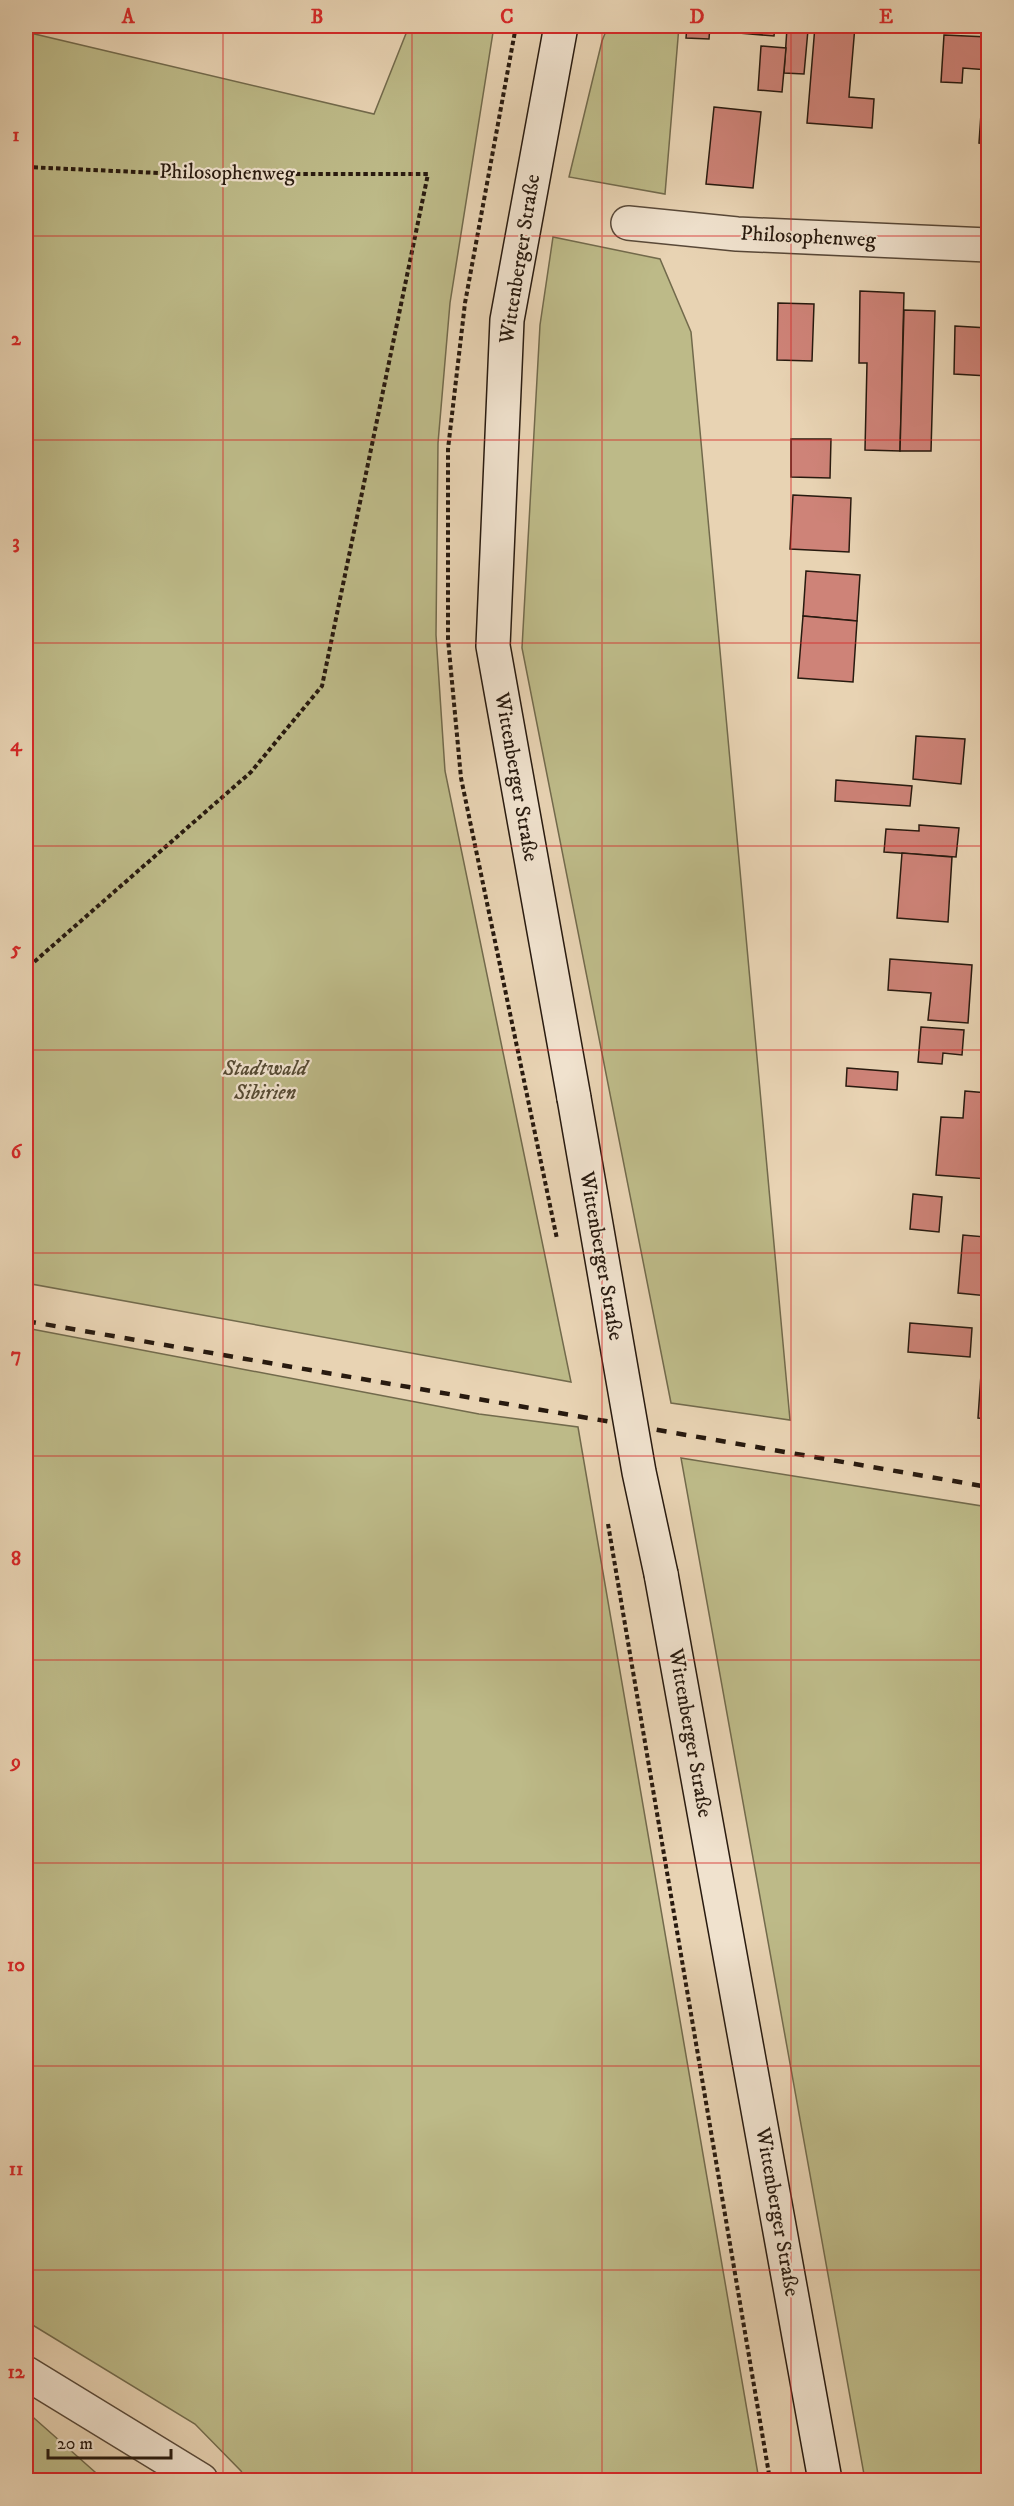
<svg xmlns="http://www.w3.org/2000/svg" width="1014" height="2506" viewBox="0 0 1014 2506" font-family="'IM FELL DW Pica',serif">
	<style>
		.green { fill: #bdba88; stroke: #726a4c; stroke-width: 1.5 }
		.building { fill: #ce8378; stroke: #281a0f; stroke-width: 1.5 }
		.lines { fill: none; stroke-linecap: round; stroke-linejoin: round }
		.minor-casing { stroke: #584838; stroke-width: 36 }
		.secondary-casing { stroke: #281a0f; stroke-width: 36 }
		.path { stroke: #281a0f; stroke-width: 4; stroke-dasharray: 4.5 3; stroke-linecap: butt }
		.minor { stroke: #f0e2ce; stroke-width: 33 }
		.secondary { stroke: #f0e2ce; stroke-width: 33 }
		.rail { stroke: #281a0f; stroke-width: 4.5; stroke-dasharray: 10 10; stroke-linecap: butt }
		.secondary-bridge-casing { stroke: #281a0f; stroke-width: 36; stroke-linecap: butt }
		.secondary-bridge { stroke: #f0e2ce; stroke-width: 33 }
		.grid { fill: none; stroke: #d62828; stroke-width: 1.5; stroke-opacity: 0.55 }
		.labels { text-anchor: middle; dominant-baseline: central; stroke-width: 4.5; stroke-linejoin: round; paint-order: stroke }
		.street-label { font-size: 21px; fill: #281a0f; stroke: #f0e2ce }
		.park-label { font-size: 21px; font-style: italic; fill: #554a33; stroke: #f0e2ce }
		.neatline { fill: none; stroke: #d62828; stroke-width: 2 }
		.grid-label { font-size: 20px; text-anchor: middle; font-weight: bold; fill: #d62828 }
	</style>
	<rect width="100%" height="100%" fill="#e8d3b3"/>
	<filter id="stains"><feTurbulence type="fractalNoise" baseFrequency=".00333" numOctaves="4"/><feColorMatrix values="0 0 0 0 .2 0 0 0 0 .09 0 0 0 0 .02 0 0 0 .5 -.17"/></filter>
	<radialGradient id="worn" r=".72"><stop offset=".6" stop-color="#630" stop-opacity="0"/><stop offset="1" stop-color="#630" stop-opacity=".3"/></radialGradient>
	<g class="green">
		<path d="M409,26H494L450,303L438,443L436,635L445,771L571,1382L26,1283V32L374,114Z"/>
		<path d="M608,26H679L665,194L569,177L602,41Z"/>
		<path d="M553,237L660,259L691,332L790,1420L671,1403L522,648L540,325Z"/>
		<path d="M26,1328L479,1414L578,1427L759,2480H246L241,2471L195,2424L26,2321Z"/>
		<path d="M681,1458L988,1507V2480H865Z"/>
		<path d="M26,2411L104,2480H26Z"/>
	</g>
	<g class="building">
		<path d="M687,26H710L709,39L686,38Z"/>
		<path d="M718,26H775L774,36L717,31Z"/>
		<path d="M815,26H855L849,97L874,99L872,128L807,123Z"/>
		<path d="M787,28L808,30L804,74L784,73Z"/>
		<path d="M944,35L988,37V70L963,68L962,83L941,82Z"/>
		<path d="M761,46L786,48L782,92L758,90Z"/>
		<path d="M982,99H988V144L979,143Z"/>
		<path d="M714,107L761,112L753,188L706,184Z"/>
		<path d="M860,291L904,293L900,451L865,450L867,363H859Z"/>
		<path d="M778,303L814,304L812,361L777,360Z"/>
		<path d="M904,310L935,311L931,451H900Z"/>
		<path d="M955,326L988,328V376L954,374Z"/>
		<path d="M791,439H831L830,478L791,477Z"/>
		<path d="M793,495L851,498L849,552L790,549Z"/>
		<path d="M983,507L988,508V556L981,555Z"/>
		<path d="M806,571L860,575L857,621L803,616Z"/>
		<path d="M803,616L857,621L853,682L798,678Z"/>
		<path d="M916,736L965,739L961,784L913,779Z"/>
		<path d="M836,780L912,786L910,806L835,801Z"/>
		<path d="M919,825L959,828L956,857L884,852L886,829L919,831Z"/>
		<path d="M902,853L952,857L948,922L897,918Z"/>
		<path d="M890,959L972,965L968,1023L928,1020L931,993L888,990Z"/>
		<path d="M921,1027L964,1030L962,1055L943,1053L942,1064L918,1062Z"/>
		<path d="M847,1068L898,1072L897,1090L846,1086Z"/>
		<path d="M965,1091L988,1093V1179L936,1175L941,1117L963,1118Z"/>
		<path d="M913,1194L942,1197L939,1232L910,1229Z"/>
		<path d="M987,1209L988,1296L958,1293L963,1235L985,1237Z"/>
		<path d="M910,1323L972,1328L970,1357L908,1352Z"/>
		<path d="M982,1360H988V1419L978,1418Z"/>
	</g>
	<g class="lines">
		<defs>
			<g id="minor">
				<path d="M628,223L737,234L988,245"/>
				<path d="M26,2373L201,2480"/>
			</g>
			<g id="secondary">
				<path d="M561,26L507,320L493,646L574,1098"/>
				<path d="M661,1574L825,2480"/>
			</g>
		</defs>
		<use href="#minor" class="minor-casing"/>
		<use href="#secondary" class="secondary-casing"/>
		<g class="path">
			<path d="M516,26L465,303L448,449V639L461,778L557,1239"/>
			<path d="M26,167L182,174H428L322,686L251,772L26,969"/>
			<path d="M608,1524L770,2480"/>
		</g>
		<use href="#minor" class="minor"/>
		<use href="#secondary" class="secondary"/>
		<path class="rail" d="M26,1321L988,1487"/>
		<defs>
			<path id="secondary-bridge" d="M574,1098L639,1472L661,1574"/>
		</defs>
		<use href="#secondary-bridge" class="secondary-bridge-casing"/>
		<use href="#secondary-bridge" class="secondary-bridge"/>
	</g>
	<path class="grid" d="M223,26V2480M412,26V2480M602,26V2480M791,26V2480M26,236H988M26,440H988M26,643H988M26,846H988M26,1050H988M26,1253H988M26,1456H988M26,1660H988M26,1863H988M26,2066H988M26,2270H988"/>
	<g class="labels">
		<g class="street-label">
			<text transform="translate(227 173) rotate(1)">Philosophenweg</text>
			<text transform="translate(808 237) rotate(3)">Philosophenweg</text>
			<text transform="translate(520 259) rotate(-81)">Wittenberger Straße</text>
			<text transform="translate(516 777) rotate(80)">Wittenberger Straße</text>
			<text transform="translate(601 1256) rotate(80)">Wittenberger Straße</text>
			<text transform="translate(690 1733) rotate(80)">Wittenberger Straße</text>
			<text transform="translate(777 2212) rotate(80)">Wittenberger Straße</text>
		</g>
		<g class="park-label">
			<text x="265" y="1069">Stadtwald<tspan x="265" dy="24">Sibirien</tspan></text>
		</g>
	</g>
	<rect width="1014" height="2506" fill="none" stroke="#e8d3b3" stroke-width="66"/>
	<path d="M48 2449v9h123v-9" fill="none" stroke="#281a0f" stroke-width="3"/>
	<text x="57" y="2449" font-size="18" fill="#281a0f" stroke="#f0e2ce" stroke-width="4.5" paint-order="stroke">20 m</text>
	<rect x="33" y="33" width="948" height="2440" class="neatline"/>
	<g class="grid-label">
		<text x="128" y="23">A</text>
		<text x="317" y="23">B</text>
		<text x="507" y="23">C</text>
		<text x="697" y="23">D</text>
		<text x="886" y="23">E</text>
		<text x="16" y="141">1</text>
		<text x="16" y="345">2</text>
		<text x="16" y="548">3</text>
		<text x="16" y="751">4</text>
		<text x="16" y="955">5</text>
		<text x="16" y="1158">6</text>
		<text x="16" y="1361">7</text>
		<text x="16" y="1565">8</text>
		<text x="16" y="1768">9</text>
		<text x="16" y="1971">10</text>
		<text x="16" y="2175">11</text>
		<text x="16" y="2378">12</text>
	</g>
	<rect width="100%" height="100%" filter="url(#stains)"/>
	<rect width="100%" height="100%" fill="url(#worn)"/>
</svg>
